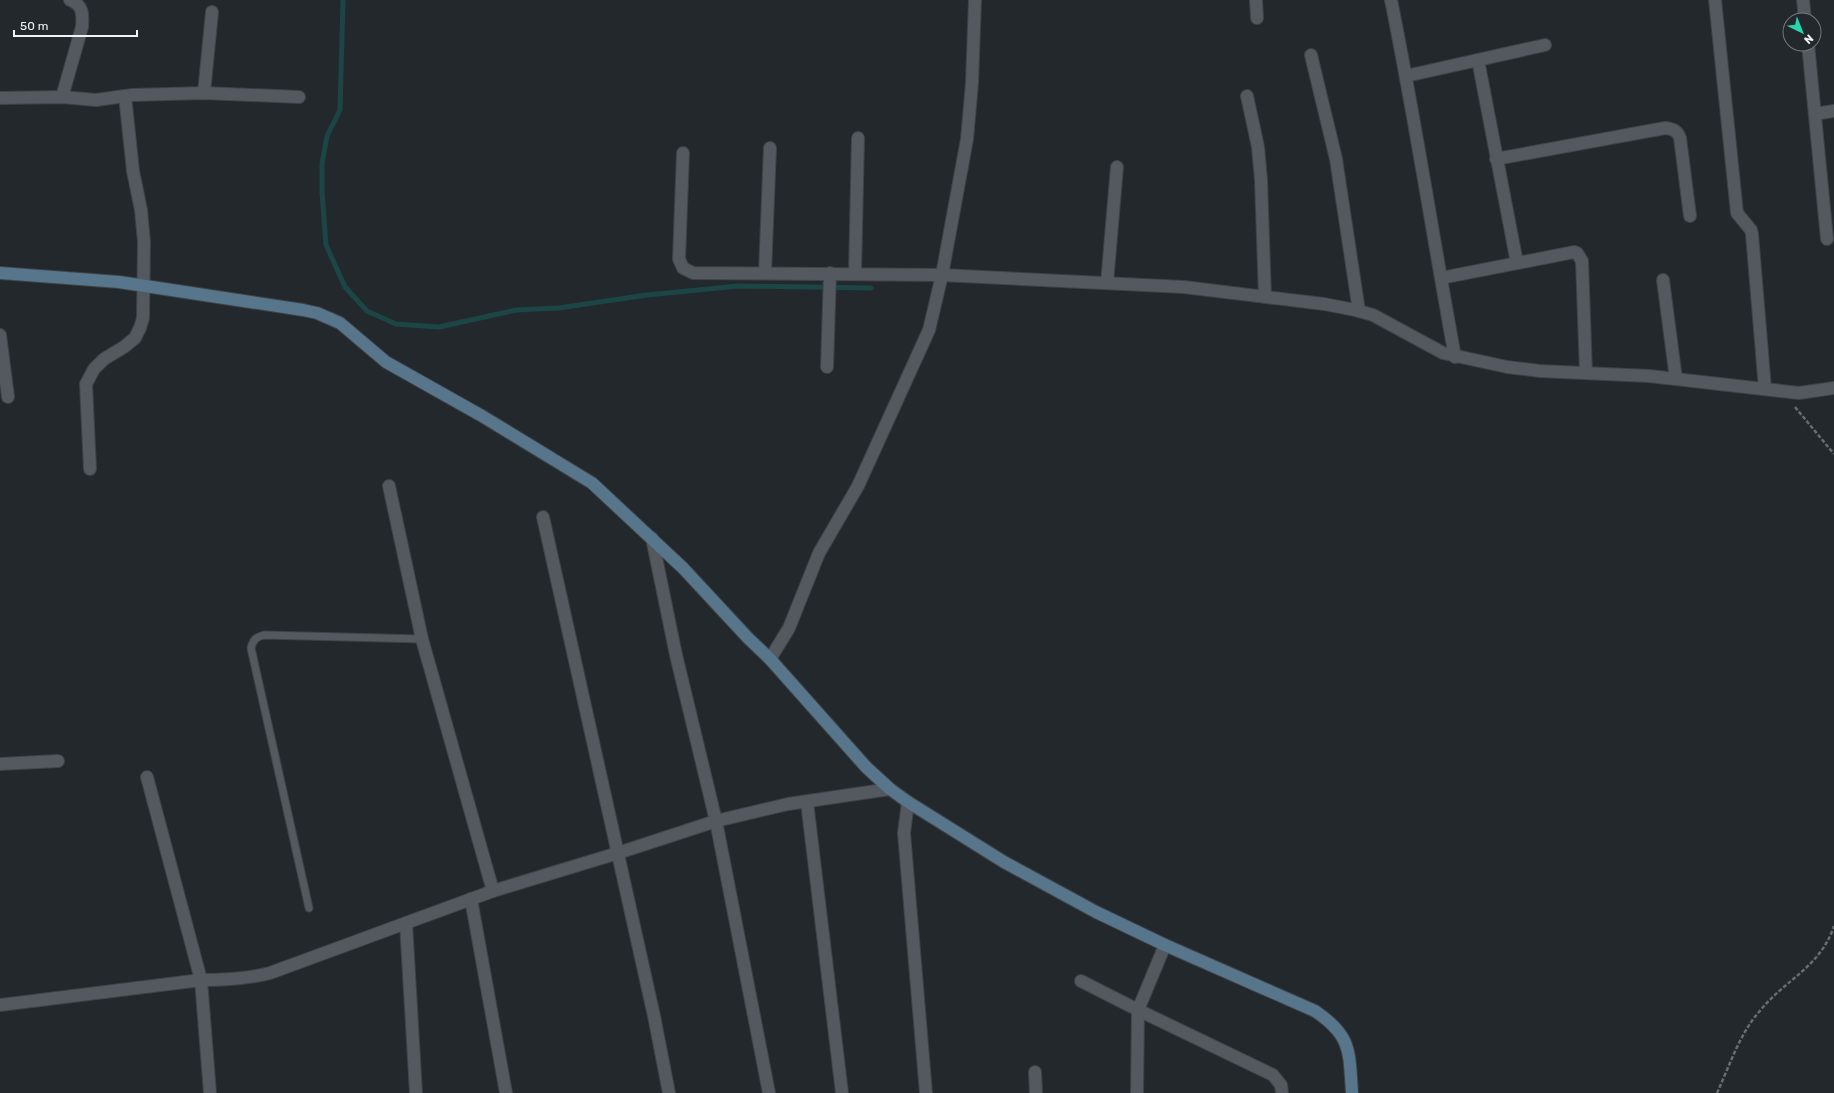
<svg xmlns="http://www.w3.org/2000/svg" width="1834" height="1093" viewBox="0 0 1834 1093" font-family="Rubik,sans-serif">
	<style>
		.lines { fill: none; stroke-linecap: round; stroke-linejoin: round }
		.stream { stroke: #1c4546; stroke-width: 5 }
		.lane-casing { stroke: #3e4347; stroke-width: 9 }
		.street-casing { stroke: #3e4347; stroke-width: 14 }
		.secondary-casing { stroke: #3e4347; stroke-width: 14 }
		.path { stroke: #676c70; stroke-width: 2.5; stroke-dasharray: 4 2; stroke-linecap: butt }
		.lane { stroke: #53595f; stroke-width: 7 }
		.street { stroke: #53595f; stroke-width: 12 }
		.secondary { stroke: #57768c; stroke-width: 12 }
	</style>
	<rect width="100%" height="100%" fill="#23282d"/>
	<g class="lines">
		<path class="stream" d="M343,0L340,110L327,136L322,164V192L326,245L345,287L367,311L396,324L439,327L516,310L559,308L647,295L738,286L871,288"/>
		<defs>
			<path id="lane" d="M309,908L251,648C253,640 256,637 264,635L422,639"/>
			<g id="street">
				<path d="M1256,0L1257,18"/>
				<path d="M1391,0C1415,118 1433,238 1455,357"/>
				<path d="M1715,0L1737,213L1751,230L1752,234L1765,389"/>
				<path d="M1803,0L1805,20"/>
				<path d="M1808,44L1827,239"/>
				<path d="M1311,55L1336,159L1359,311"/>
				<path d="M1478,60L1517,263"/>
				<path d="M1406,76L1545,45"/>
				<path d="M204,93L212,12"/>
				<path d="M1247,96L1258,147L1261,180L1265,297"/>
				<path d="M62,97L82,27C83,14 83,5 70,0"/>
				<path d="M0,98L62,97L96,100L132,95L204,93L299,97"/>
				<path d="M1815,114L1834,111"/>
				<path d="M683,153L679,259L683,268L693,273L942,275L1184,287L1324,304L1355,310L1373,315L1443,353L1507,367L1540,371L1649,376L1799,393L1834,388"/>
				<path d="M1496,159L1665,128C1673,129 1677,130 1680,138L1690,216"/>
				<path d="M765,273L770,148"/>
				<path d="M855,273L858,138"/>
				<path d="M1441,278L1574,252L1577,253L1582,261L1586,373"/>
				<path d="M1663,280L1676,379"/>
				<path d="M1107,283L1117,167"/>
				<path d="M0,335L8,397"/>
				<path d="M827,367L830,273"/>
				<path d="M90,469L86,384L94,369L104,359L124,347L135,338L140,328L143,318L144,242L141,210L133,171L125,96"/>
				<path d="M389,486L422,639L493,891"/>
				<path d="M543,517L654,1016L669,1093"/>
				<path d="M652,538L676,655L716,821L769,1093"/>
				<path d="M770,659L789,628L819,553L858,486L929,330L942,275L967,139L972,83L975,0"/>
				<path d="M0,764L58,761"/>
				<path d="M147,777L201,980L210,1093"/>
				<path d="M807,802L842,1093"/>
				<path d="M908,802L904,833L926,1093"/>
				<path d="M471,899L506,1093"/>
				<path d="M406,923L416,1093"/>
				<path d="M1081,981L1138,1010L1273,1075L1281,1085L1282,1093"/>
				<path d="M0,1005L201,980C225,980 247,979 270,973L493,891L618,853L716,821L788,804L890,789"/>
				<path d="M1035,1072L1036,1093"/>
				<path d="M1137,1093L1138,1010L1165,945"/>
			</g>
			<path id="secondary" d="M0,273L119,282L303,310L317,313L340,323L386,362L482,416L592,483L683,568L748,638L770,659L866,767L890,789L908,802L1004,862L1096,912L1165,945L1315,1011C1352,1036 1349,1051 1352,1093"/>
		</defs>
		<use href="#lane" class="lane-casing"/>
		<use href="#street" class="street-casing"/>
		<use href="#secondary" class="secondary-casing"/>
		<g class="path">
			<path d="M1795,407L1834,454"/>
			<path d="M1717,1093C1729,1067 1740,1033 1759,1012C1784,980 1820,968 1834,926"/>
		</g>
		<use href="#lane" class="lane"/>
		<use href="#street" class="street"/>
		<use href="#secondary" class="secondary"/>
	</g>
	<g transform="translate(1802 32) rotate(137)"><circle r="19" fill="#23282d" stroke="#75797e"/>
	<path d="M0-3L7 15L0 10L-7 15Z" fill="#29d5ad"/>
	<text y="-6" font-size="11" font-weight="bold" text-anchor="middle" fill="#f0f3f7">N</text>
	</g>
	<path d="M14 30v6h123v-6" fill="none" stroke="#f0f3f7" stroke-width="2"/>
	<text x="20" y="30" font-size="12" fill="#f0f3f7" stroke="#23282d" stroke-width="3" paint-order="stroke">50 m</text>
</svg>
